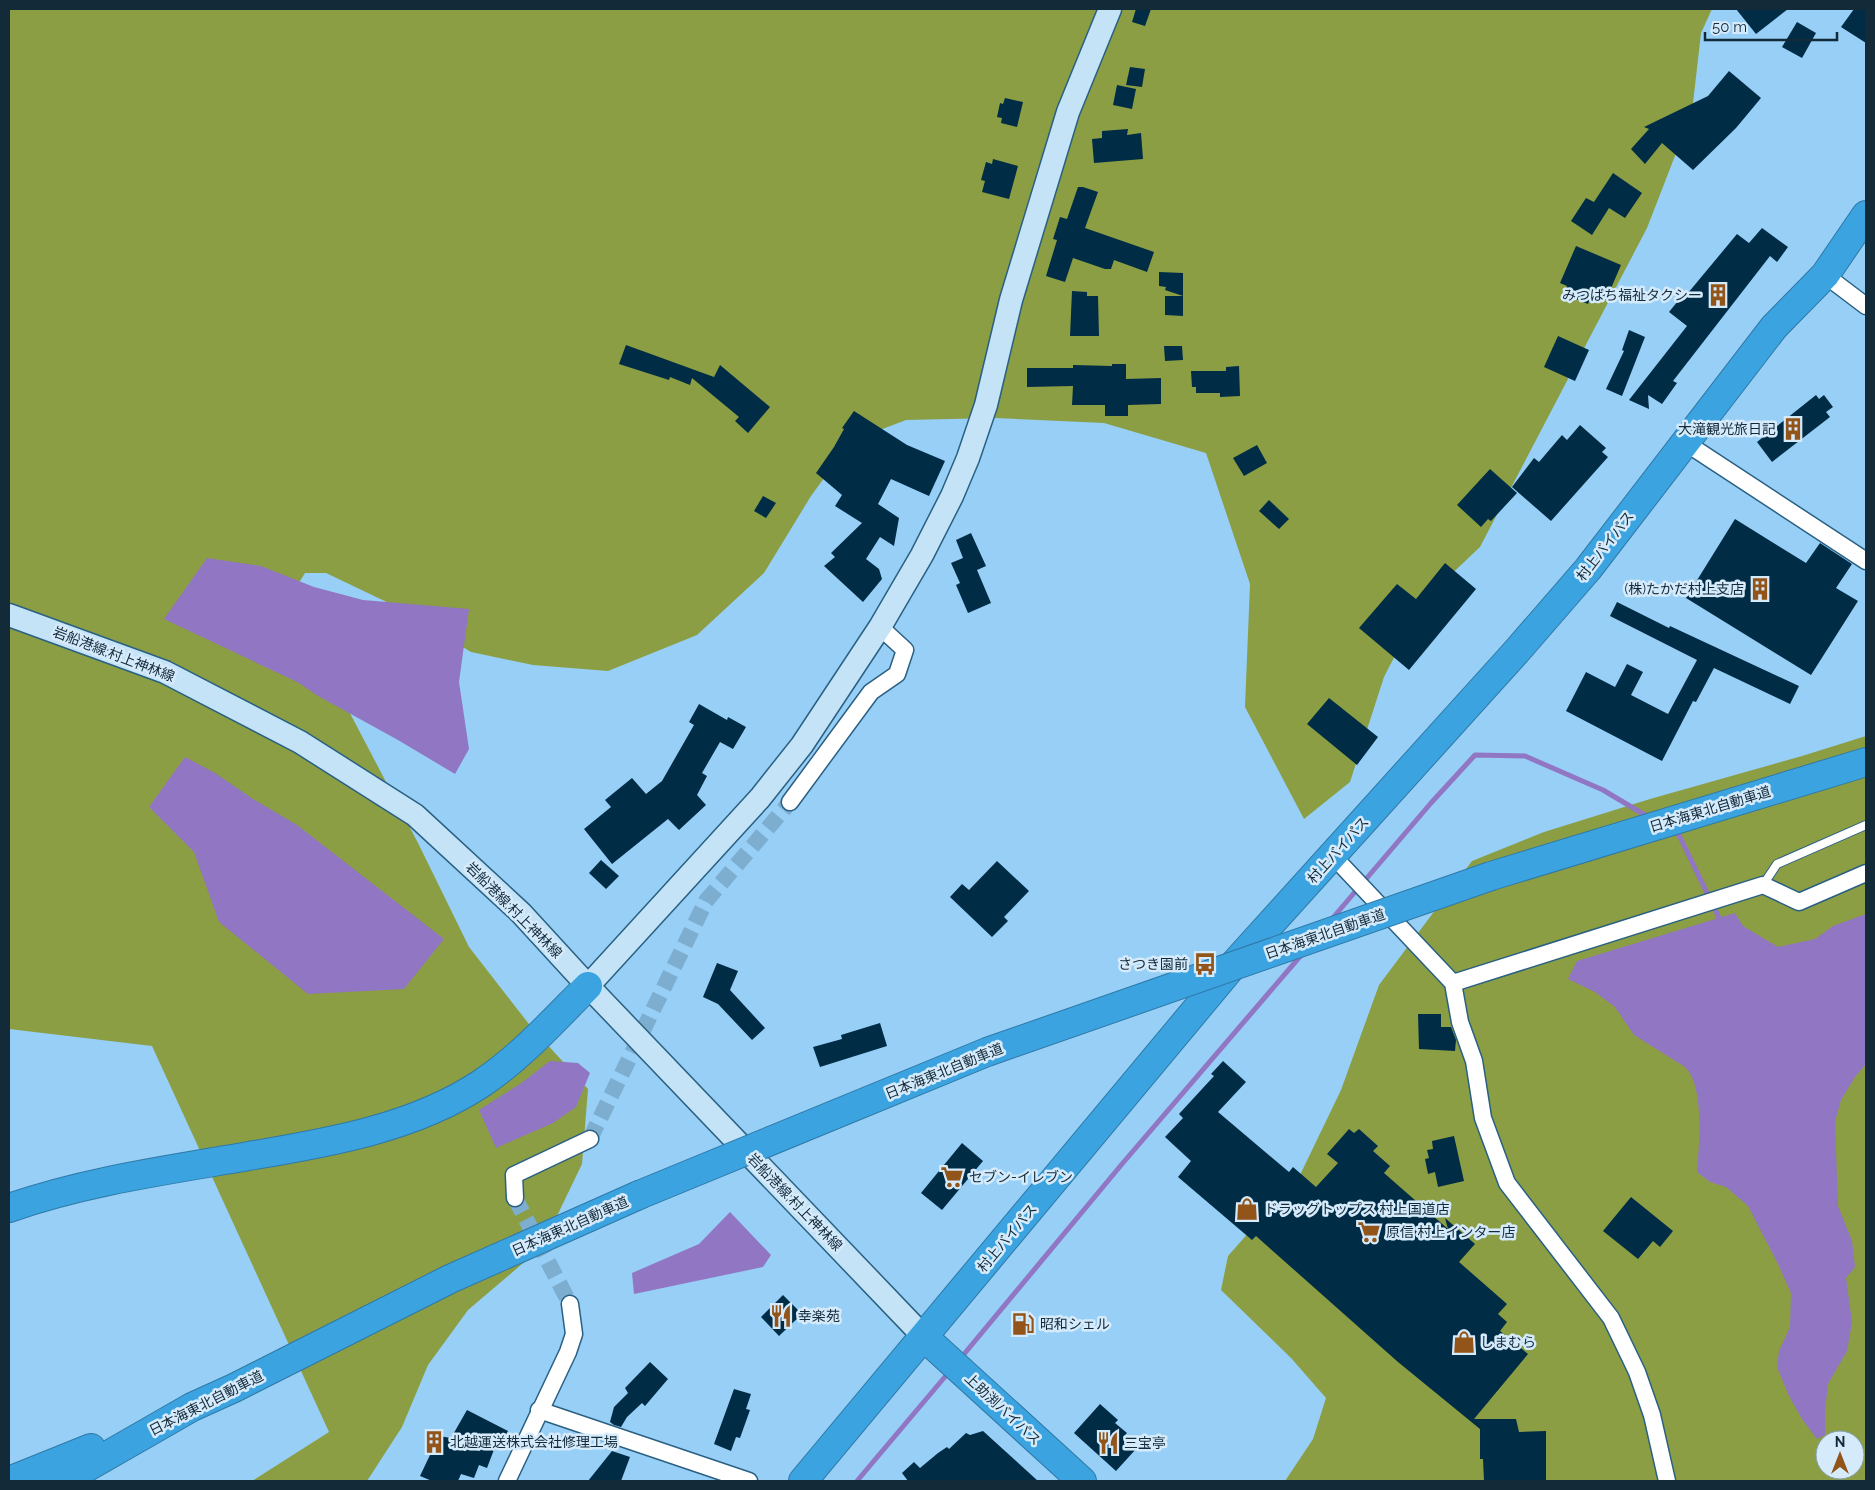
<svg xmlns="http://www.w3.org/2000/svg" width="1875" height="1490" viewBox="0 0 1875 1490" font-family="Raleway,'Noto Sans JP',sans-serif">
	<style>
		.forest { fill: #8b9e44; fill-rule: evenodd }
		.water { fill: #9176c3 }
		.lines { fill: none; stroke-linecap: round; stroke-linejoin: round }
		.stream { stroke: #9176c3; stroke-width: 5 }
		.building { fill: #002c45 }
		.street-tunnel { stroke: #7daed0; stroke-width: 16; stroke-dasharray: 16 8; stroke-linecap: butt }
		.lane-casing { stroke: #296083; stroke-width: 10 }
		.street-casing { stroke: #296083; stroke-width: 19 }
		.secondary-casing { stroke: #296083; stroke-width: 25 }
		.highway-casing { stroke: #2e79a6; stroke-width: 30 }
		.lane { stroke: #fff; stroke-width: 8 }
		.street { stroke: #fff; stroke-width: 16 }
		.secondary { stroke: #c4e3f6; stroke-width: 22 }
		.highway { stroke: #3ca3e1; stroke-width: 28 }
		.highway-bridge-casing { stroke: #2e79a6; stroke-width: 30; stroke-linecap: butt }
		.highway-bridge { stroke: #3ca3e1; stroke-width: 28 }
		.labels { text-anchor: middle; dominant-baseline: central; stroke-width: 5; stroke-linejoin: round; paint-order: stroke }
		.poi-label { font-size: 14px; fill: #132a39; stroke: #d5ebfc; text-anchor: start }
		.street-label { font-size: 14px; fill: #132a39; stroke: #d5ebfc }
	</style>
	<rect width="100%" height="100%" fill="#97cff6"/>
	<g class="forest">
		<path d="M9,9H1712L1701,33L1692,112L1647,228L1480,547L1423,601L1384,677L1350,782L1304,819L1245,707L1250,584L1206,453L1104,423L995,418L906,420L851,441L811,496L764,573L697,635L608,671L533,665L471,652L395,606L326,573H305L292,594L341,696L419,845L469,947L532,1028L588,1089L582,1164L542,1247L468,1310L428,1365L402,1427L367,1481H252L329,1432L152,1046L9,1029Z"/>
		<path d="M1866,736V1481H1285L1313,1439L1326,1398L1291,1358L1221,1290L1228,1256L1301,1173L1341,1090L1379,985L1472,861L1544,832L1650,799L1802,756ZM1825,1440H1855V1470H1825Z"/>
	</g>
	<g class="water">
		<path d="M207,558L261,566L314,587L363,600L469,609L459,682L469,749L455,774L398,740L318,696L299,683L164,619Z"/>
		<path d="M185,757L215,773L253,799L297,825L444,939L404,989L308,994L219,922L194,852L149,807Z"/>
		<path d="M1735,913L1743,926L1778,947L1815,939L1833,926L1866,914V1064L1855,1077L1841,1100L1835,1122L1838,1206L1852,1241L1855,1267L1846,1278L1852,1322L1847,1351L1828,1384L1825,1411V1435L1817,1439L1802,1419L1789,1396L1777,1367L1779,1351L1790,1327L1791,1293L1778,1264L1748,1206L1726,1187L1710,1182L1697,1172C1699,1145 1705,1087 1685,1067L1634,1035L1615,1007L1595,992L1568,979L1577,961Z"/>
		<path d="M550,1061L578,1063L590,1073L576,1107L553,1123L496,1148L479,1110L520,1084Z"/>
		<path d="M730,1212L771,1255L763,1267L634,1294L632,1273L699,1244Z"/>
	</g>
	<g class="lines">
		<g class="stream">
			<path d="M1672,831L1679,835L1722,924"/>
			<path d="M1331,920L1431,803L1475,755L1525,756L1603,790L1650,818"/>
			<path d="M960,1359L1122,1164L1303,953"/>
			<path d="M857,1481L949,1372"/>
		</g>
	</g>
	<g class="building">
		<path d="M1136,9H1151L1145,26L1132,22Z"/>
		<path d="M1736,9H1788L1756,34Z"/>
		<path d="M1854,9H1866V43L1841,27Z"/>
		<path d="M1797,22L1816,33L1802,58L1782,47Z"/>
		<path d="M1130,67L1145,69L1142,87L1126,85Z"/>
		<path d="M1729,71L1761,98L1736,128L1693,170L1662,143L1645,164L1631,149L1649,129L1644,127L1708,96Z"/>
		<path d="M1117,85L1136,89L1132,109L1113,105Z"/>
		<path d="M1005,98L1023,102L1017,127L1001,123L1002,118L997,117L1000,103L1003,104Z"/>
		<path d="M1128,129L1127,135L1141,133L1143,159L1094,163L1092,139L1102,138V131Z"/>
		<path d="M993,159L1018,166L1009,199L982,192L985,181L981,180L986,162L992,164Z"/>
		<path d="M1613,173L1642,193L1625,218L1609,208L1592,235L1571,221L1586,198L1594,202Z"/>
		<path d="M1078,187H1083L1098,192L1085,228L1154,252L1147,272L1114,260L1111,269H1105L1073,258L1065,282L1046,276L1057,240L1053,239L1060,217L1067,219Z"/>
		<path d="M1762,228L1788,247L1777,262L1770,256L1673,381L1677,383L1662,404L1648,395L1649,409L1629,400L1687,326L1669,312L1686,291L1688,293L1737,234L1749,243Z"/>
		<path d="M1576,246L1621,265L1606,300L1592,293L1588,304L1564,294L1567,286L1560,283Z"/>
		<path d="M1159,272L1183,273V296L1165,290L1166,287L1159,286Z"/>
		<path d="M1072,291L1087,292V296H1098L1099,336H1070Z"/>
		<path d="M1165,296H1183V316L1165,315Z"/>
		<path d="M1629,330L1645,337L1622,396L1606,389L1624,351L1622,350Z"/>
		<path d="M1558,336L1589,350L1575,381L1544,367Z"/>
		<path d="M626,345L714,377L720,365L770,407L748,433L735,421L739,417L692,378L690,385L670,377L669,380L619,364Z"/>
		<path d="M1164,346H1182L1183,360L1165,361Z"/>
		<path d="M1112,364H1126V379L1161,378V404L1128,405V416H1105V405H1072L1073,386L1027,387V368H1073V365L1112,366Z"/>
		<path d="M1239,366L1240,396L1220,397V393H1196V387H1192L1191,371H1226V367Z"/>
		<path d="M1816,395L1819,399L1824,395L1833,407L1826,412L1830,417L1772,462L1757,442Z"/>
		<path d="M854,411L907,445L945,461L929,496L891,479L878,504L899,518L894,546L880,537L866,559L879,569L882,579L863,602L824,566L835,557L831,553L862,523L835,506L842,495L816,473L834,447L844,429L842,428Z"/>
		<path d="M1580,425L1606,448L1602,452L1608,457L1551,521L1512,487L1534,458L1539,462L1562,435L1567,440Z"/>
		<path d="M1257,445L1267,463L1244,476L1233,458Z"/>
		<path d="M1490,469L1517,493L1491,521L1488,519L1481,527L1457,505Z"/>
		<path d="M763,496L776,503L766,518L754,511Z"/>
		<path d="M1269,500L1289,519L1279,529L1259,511Z"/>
		<path d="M1735,519L1806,563L1820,543L1852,564L1836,588L1858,601L1811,675L1686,598Z"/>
		<path d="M971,533L986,566L977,570L991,603L968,613L956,585L960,583L951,563L963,558L956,540Z"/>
		<path d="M1445,563L1476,589L1409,670L1359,628L1397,584L1416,599Z"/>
		<path d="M1617,602L1669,628L1670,626L1799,686L1790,704L1714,668L1696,702L1693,701L1662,761L1566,711L1586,672L1615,687L1627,664L1643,672L1631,695L1668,714L1697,660L1610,616Z"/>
		<path d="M1329,698L1378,737L1357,765L1307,724Z"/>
		<path d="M699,704L727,720L728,717L746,727L733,749L720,742L702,773L707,776L697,795L706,805L679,830L668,819L612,864L584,829L611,807L605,800L632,778L646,794L662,781L694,725L689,722Z"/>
		<path d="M601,860L619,876L606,889L589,873Z"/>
		<path d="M997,861L1029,891L1004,917L1008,921L992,937L950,897L962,884L969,890Z"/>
		<path d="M717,963L738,971L730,990L765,1028L752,1040L718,1004L703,997Z"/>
		<path d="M1418,1014H1441V1027H1451L1456,1040L1455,1051L1419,1049Z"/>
		<path d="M880,1023L887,1046L820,1067L813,1047L842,1039L841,1035Z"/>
		<path d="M1223,1061L1246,1082L1218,1112L1289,1172L1293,1167L1316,1187L1338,1163L1327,1154L1349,1129L1354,1133L1359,1129L1378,1146L1373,1151L1390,1166L1384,1173L1448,1229L1445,1218L1475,1244L1459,1262L1507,1304L1498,1314L1507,1322L1500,1331L1528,1354L1474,1419H1516L1519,1432L1546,1431V1481H1484L1483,1459H1480V1429L1398,1362L1256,1236L1252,1240L1178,1177L1191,1161L1165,1137L1183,1118L1179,1114L1214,1076L1211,1074Z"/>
		<path d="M1454,1136L1464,1181L1438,1187L1435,1172L1428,1174L1425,1159L1429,1158L1427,1150L1433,1149L1432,1141Z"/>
		<path d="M962,1143L983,1161L942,1210L921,1193Z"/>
		<path d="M1631,1197L1673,1231L1660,1247L1653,1241L1638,1259L1603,1231Z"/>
		<path d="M783,1295L802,1314L779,1336L761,1317Z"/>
		<path d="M650,1362L668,1379L645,1406L642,1403L627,1417L621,1427L614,1425L610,1422L614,1407L628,1393L625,1388Z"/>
		<path d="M734,1389L751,1394L746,1409L750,1410L740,1438L736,1437L731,1451L714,1444Z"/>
		<path d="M1100,1404L1118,1420L1115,1423L1127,1433L1123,1437L1136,1449L1116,1471L1074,1433Z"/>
		<path d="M467,1410L508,1431L498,1449L495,1447L487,1468L479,1465L474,1478L461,1474L458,1481H432L420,1476L439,1436L451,1438Z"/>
		<path d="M983,1431L1038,1481H908L902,1473L914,1462L920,1468L938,1453L947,1447L949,1449L966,1433L970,1435Z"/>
		<path d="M612,1451L630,1457L621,1481H588Z"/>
	</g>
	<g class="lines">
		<g class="street-tunnel">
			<path d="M590,1139L706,901L790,802"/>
			<path d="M515,1198L570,1304"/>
		</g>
		<defs>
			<path id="lane" d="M1763,885L1777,864L1866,825"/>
			<g id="street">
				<path d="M1825,275L1866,306"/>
				<path d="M1686,443L1866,561"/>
				<path d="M790,802L871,692L897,674L905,650L880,627"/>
				<path d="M1333,856L1453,983L1460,1022L1474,1061L1483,1118L1507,1183L1611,1318L1637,1372L1652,1415L1667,1481"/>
				<path d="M1453,983L1763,885L1799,902L1866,873"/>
				<path d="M515,1198L514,1175L590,1139"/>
				<path d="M539,1410L749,1481"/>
				<path d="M507,1481L568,1352L574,1334L570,1304"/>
			</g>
			<g id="secondary">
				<path d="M9,615L165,672L300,742L415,815L521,913L588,986L924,1337"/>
				<path d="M588,986L760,798L802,745L880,627L922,555L952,496L968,458L986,405L1011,300L1068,112L1110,9"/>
			</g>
			<g id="highway">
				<path d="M1491,876L1866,762"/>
				<path d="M9,1208C87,1181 168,1170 249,1156C327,1143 415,1128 482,1083C522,1056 554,1020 588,986"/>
				<path d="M924,1337L1082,1481"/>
				<path d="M9,1481L91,1448"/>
				<path d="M63,1481L192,1407L234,1388L450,1279L639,1195"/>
				<path d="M803,1481L1235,963L1516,652L1588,569L1774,327L1825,275L1866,215"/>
			</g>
		</defs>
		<use href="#lane" class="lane-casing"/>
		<use href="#street" class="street-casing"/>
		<use href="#secondary" class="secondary-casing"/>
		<use href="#highway" class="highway-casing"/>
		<use href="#lane" class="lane"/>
		<use href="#street" class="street"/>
		<use href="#secondary" class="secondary"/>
		<use href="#highway" class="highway"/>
		<defs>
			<path id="highway-bridge" d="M639,1195L987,1052L1491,876"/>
		</defs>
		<use href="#highway-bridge" class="highway-bridge-casing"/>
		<use href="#highway-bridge" class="highway-bridge"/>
	</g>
	<defs>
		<symbol id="building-bare" viewBox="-9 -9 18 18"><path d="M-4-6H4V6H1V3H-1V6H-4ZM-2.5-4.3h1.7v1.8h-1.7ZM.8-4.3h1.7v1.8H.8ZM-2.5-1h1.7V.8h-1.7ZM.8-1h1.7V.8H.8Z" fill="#925418" stroke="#d5ebfc" stroke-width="2.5" paint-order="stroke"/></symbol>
		<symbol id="bus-bare" viewBox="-9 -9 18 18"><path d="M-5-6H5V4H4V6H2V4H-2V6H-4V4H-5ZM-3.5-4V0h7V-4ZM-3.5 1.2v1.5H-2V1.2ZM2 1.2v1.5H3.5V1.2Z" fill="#925418" stroke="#d5ebfc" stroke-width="2.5" paint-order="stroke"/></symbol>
		<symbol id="supermarket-bare" viewBox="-9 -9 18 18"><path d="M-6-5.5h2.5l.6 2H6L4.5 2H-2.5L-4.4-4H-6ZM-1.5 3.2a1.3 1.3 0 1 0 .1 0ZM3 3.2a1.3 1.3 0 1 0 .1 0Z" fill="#925418" stroke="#d5ebfc" stroke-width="2.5" paint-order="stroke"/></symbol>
		<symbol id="shop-bare" viewBox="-9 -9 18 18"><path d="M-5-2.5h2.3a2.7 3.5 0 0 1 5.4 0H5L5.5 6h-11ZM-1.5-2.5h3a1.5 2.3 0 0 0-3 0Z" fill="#925418" stroke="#d5ebfc" stroke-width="2.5" paint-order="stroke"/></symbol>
		<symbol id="restaurant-bare" viewBox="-9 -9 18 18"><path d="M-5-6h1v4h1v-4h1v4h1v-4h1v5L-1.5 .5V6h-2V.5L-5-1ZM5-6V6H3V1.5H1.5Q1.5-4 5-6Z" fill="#925418" stroke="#d5ebfc" stroke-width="2.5" paint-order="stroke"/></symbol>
		<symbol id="fuel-bare" viewBox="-9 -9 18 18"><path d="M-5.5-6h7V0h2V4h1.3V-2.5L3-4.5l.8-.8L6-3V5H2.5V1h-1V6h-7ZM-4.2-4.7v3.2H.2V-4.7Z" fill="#925418" stroke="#d5ebfc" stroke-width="2.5" paint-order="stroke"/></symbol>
	</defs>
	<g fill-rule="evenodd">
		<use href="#building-bare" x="1702" y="279" width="32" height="32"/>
		<use href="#building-bare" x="1777" y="413" width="32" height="32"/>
		<use href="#building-bare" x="1744" y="573" width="32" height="32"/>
		<use href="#bus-bare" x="1189" y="948" width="32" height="32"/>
		<use href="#supermarket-bare" x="936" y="1161" width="32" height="32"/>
		<use href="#shop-bare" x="1231" y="1193" width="32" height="32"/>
		<use href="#supermarket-bare" x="1353" y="1216" width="32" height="32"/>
		<use href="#restaurant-bare" x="765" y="1300" width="32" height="32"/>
		<use href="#fuel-bare" x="1007" y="1308" width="32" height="32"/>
		<use href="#shop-bare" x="1448" y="1326" width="32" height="32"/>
		<use href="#building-bare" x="418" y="1426" width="32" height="32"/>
		<use href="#restaurant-bare" x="1092" y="1427" width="32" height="32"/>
	</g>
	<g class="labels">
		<g class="poi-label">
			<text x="1702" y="295" text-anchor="end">みつばち福祉タクシー</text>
			<text x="1776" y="429" text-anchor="end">大滝観光旅日記</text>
			<text x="1744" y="589" text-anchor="end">(株)たかだ村上支店</text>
			<text x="1188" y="964" text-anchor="end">さつき園前</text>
			<text x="969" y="1177">セブン-イレブン</text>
			<text x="1264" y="1209">ドラッグトップス 村上国道店</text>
			<text x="1386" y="1232">原信 村上インター店</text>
			<text x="798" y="1316">幸楽苑</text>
			<text x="1040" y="1324">昭和シェル</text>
			<text x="1480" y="1342">しまむら</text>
			<text x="450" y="1442">北越運送株式会社修理工場</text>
			<text x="1124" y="1443">三宝亭</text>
		</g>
		<g class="street-label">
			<text transform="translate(1605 546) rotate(-52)">村上バイパス</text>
			<text transform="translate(114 654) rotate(21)">岩船港線;村上神林線</text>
			<text transform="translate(1710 809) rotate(-17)">日本海東北自動車道</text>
			<text transform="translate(1338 850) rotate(-48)">村上バイパス</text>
			<text transform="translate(514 910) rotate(45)">岩船港線;村上神林線</text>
			<text transform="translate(1325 934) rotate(-19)">日本海東北自動車道</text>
			<text transform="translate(944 1071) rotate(-22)">日本海東北自動車道</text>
			<text transform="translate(795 1202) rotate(46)">岩船港線;村上神林線</text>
			<text transform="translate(570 1226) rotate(-24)">日本海東北自動車道</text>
			<text transform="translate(1007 1238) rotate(-50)">村上バイパス</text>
			<text transform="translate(206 1403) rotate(-27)">日本海東北自動車道</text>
			<text transform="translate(1003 1409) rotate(43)">上助渕バイパス</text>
		</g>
	</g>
	<rect width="1875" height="1490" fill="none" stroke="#132a39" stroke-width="20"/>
	<g transform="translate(1840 1455)"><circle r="24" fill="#d5ebfc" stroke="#879eae"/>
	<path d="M0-4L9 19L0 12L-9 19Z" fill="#925418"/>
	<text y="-8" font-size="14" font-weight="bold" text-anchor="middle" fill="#132a39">N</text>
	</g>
	<path d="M1705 32v8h132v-8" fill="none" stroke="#132a39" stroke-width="2.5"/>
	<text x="1712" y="32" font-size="15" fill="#132a39" stroke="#d5ebfc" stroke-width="4" paint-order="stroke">50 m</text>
</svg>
